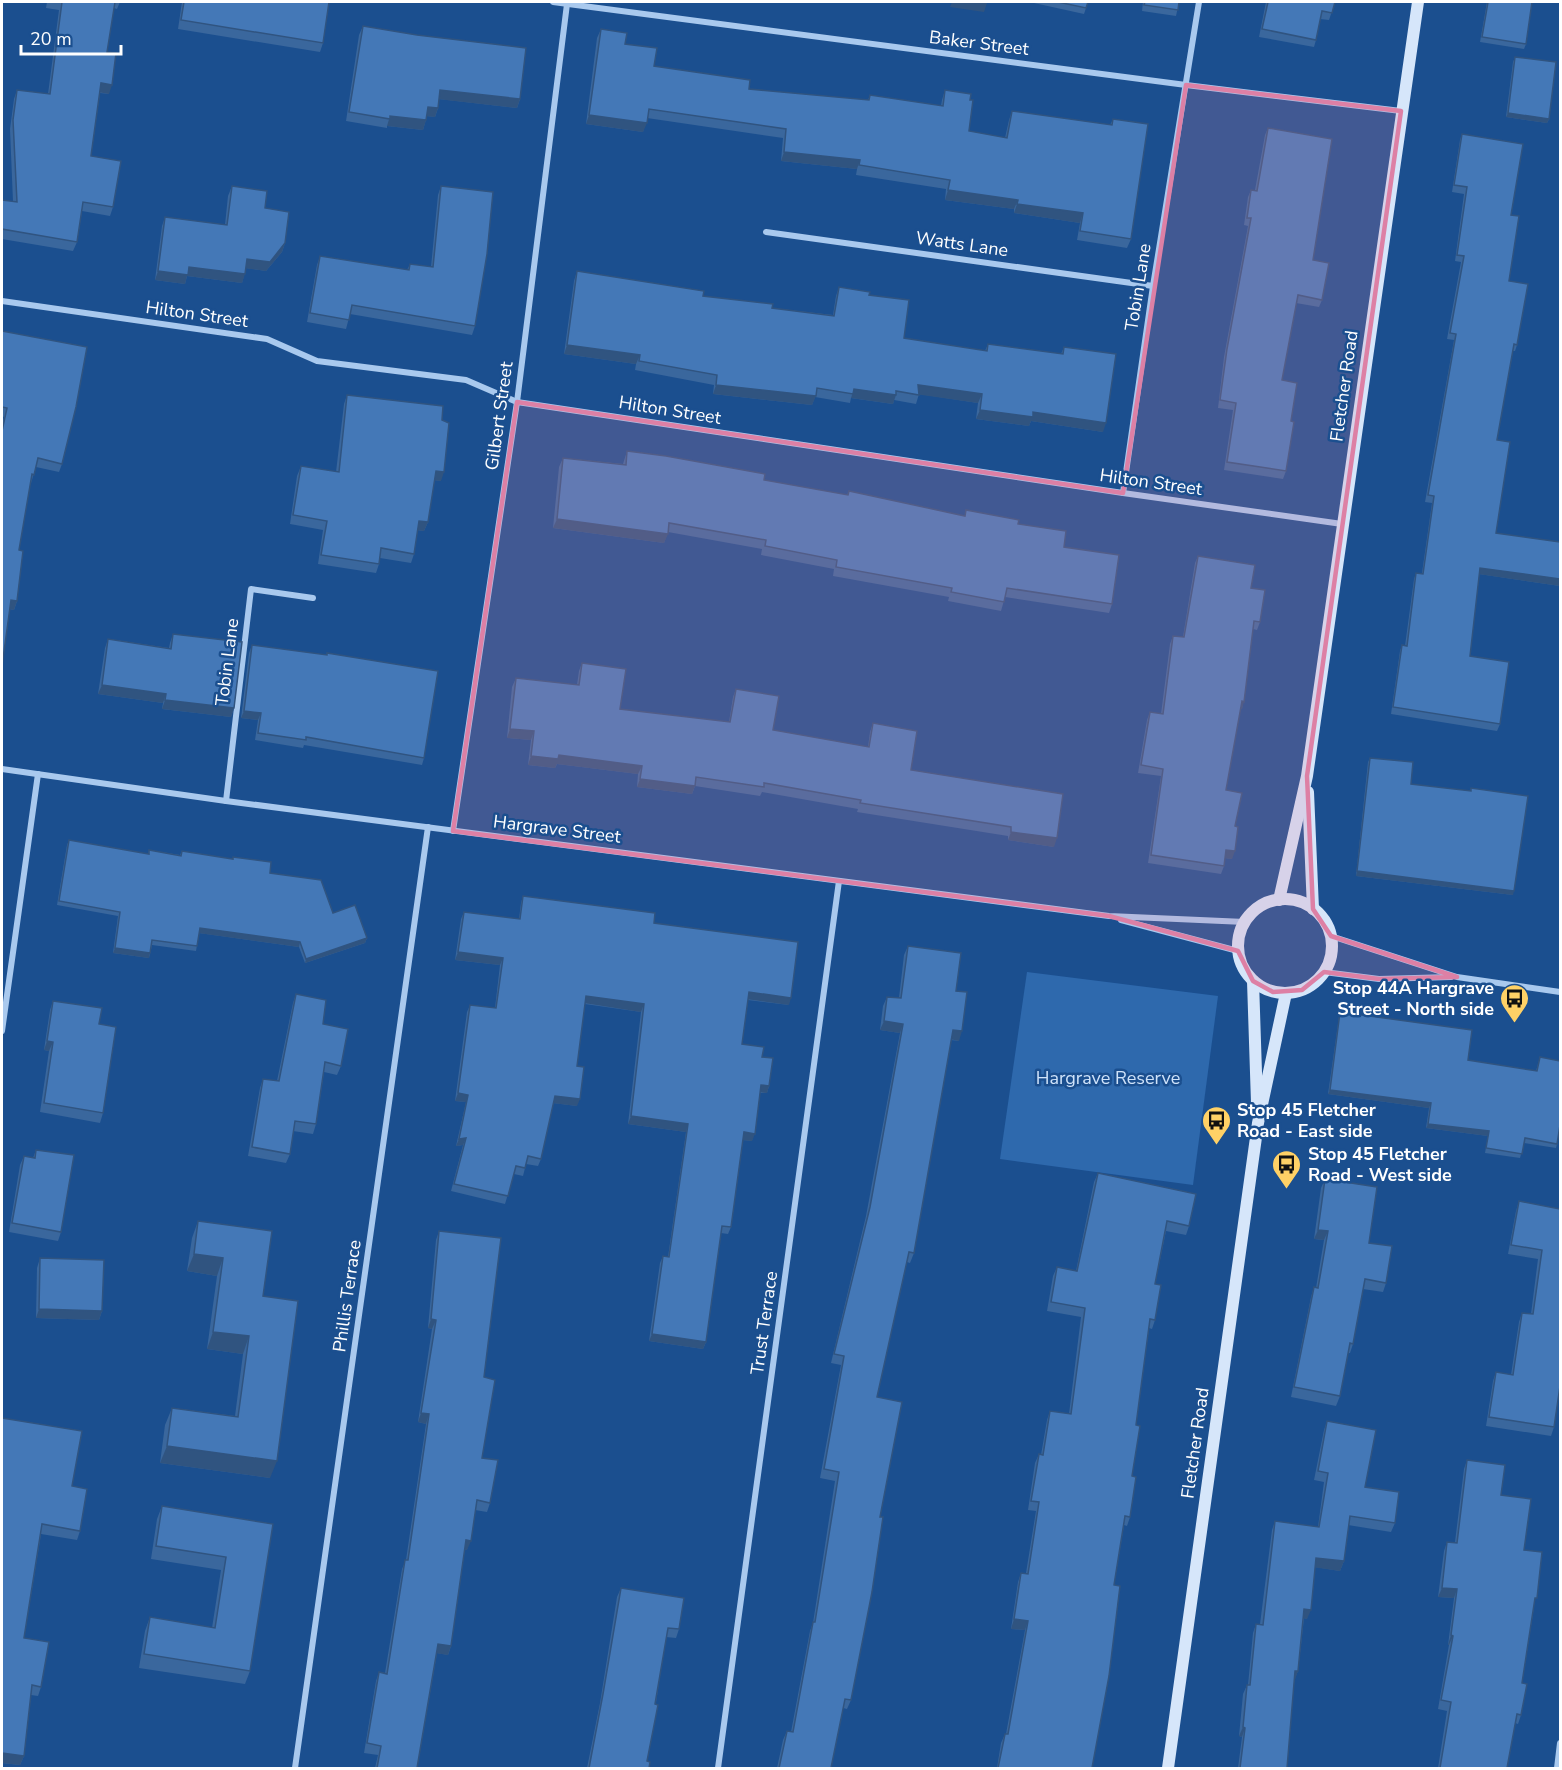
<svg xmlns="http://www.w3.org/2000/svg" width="1562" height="1770" viewBox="0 0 1562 1770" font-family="'Nunito Sans',sans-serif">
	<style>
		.green { fill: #2e69ad }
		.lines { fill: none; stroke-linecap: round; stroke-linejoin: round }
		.street { stroke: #a9c9ee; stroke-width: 6 }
		.secondary { stroke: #d6e6fa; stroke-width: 12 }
		.wall { fill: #3a679d }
		.shaded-wall { fill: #305480 }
		.building { fill: #4478b7; stroke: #305480; stroke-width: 1.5 }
		.marked { fill: #dd80a5; fill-opacity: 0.2; stroke: #dd80a5; stroke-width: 4.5; stroke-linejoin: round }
		.labels { text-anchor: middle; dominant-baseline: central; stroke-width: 5; stroke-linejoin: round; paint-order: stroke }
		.street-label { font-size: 18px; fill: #fff; stroke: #1b4f8f }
		.poi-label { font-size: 18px; font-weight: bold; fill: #fff; stroke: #1b4f8f; text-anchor: start }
		.park-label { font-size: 18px; fill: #cfe3fa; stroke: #1b4f8f }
	</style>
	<rect width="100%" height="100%" fill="#1b4f8f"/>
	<path class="green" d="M1027,972L1218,996L1193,1185L1000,1159Z"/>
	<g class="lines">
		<g class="street">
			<path d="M553,2L1186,85L1401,111"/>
			<path d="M766,232L1153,286"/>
			<path d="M2,301L267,339L317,361L466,380L517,402L1123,493L1342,524"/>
			<path d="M1123,493L1153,286L1199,2"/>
			<path d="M2,769L226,801L1109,916L1245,922"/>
			<path d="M226,801L251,589L313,598"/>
			<path d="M453,831L517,402L567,4"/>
			<path d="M1121,920L1238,951"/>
			<path d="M1331,936L1457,977L1560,992"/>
			<path d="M1324,972L1379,979L1451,977"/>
			<path d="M2,1031L38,774"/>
			<path d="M295,1768L428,827"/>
			<path d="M718,1768L839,881"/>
			<path d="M1557,1768L1560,1743"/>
		</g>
		<g class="secondary">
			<path d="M1308,792L1313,909"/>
			<circle cx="1285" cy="946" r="47"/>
			<path d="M1279,900L1307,776L1418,2"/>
			<path d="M1253,981L1257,1103"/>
			<path d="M1168,1768L1258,1123L1286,993"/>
		</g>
	</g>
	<g class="wall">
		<path d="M47,2H120L117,9L114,8L107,52L109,94L100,93L91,156L113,207L110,216L82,211L77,242L73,251L2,239V200L13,202L10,129L14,99L17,90L48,94L59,10L46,8Z"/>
		<path d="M182,2H329L323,43L320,52L178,29Z"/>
		<path d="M1034,2H1088L1084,14L1034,3Z"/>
		<path d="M1143,2H1179L1176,16L1142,11Z"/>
		<path d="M1266,2H1335L1329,20L1320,19L1316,40L1314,47L1259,37Z"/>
		<path d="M1487,2H1532L1526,44L1524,49L1480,42Z"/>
		<path d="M363,26L520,99L517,108L439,99L438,108L435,117L427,116L423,130L387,126V128L346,121L359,35Z"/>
		<path d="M601,29L625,44L654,66L749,89L868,100L870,95L941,106L942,100L945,90L969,131L1005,138L1009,120L1012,111L1110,125L1113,119L1131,239L1127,248L1077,240L1080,223L1014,213V209L945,200L946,189L856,175L857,169L781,161L783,138L647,118L643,132L586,124L597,38Z"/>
		<path d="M1515,57L1549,119L1547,123L1506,117L1513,62Z"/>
		<path d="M1268,128L1313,260L1322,300L1319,307L1296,303L1282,380L1291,421L1286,471L1283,479L1224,470L1233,410L1218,408L1224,357L1248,226L1244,225L1248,197L1251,190H1255L1265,135Z"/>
		<path d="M1462,134L1511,215L1509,281L1517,345L1515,351H1513L1497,440L1496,533L1560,542V586L1479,574L1470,656L1500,724L1497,731L1391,714L1400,651L1402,645L1405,646L1414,579L1416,573H1422L1432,503L1425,502L1454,340L1447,339L1461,262L1455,261L1464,194L1452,192L1460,140Z"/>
		<path d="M232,186L265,208L285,243L282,252L266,271L246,268L242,283L187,276L185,284L155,280L162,226L165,217L225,225L228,196Z"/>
		<path d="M441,186L475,326L472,335L350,314L346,329L307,322L317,265L320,256L407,270L410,264L431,267L438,195Z"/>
		<path d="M577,271L703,296L772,308L833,315L836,296L839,287L869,295L904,338L985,351L988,344L1061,354L1064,347L1103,432L1031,421L1029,426L976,419L978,403L919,394L916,404L894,400L893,404L851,398L850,403L815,397L812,405L713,394L714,385L635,370L636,364L564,354L574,281Z"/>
		<path d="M2,331L62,464L59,472L36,467L31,483H30L19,550L17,601L14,610L9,609L2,666V426L4,417L2,416Z"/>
		<path d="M347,395L442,420L441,481L434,480L428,522L424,531L417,530L414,554L411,563L380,558L379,564L376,573L318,564L323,530L290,524L297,476L301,466L336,472L344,404Z"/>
		<path d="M627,451L764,480L847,495L849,491L965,516L966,510L1018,524L1064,547L1112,604L1109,613L1005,597L1001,611L948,601L949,597L833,576L834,569L761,555L762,549L668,532L664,543L553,528L559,467L563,458L623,464Z"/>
		<path d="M1198,556L1251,588L1260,622L1257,630L1253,629L1242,709H1240L1226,790L1235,826L1232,859L1225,858L1224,866L1221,874L1148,863L1161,776L1138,773L1147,720L1150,712L1161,714L1170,644L1173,636L1183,637L1195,563Z"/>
		<path d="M173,634L234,708L231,717L162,709L163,703L98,694L105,648L108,639L169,648L170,643Z"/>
		<path d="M252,645L326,655L327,653L424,758L422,765L304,745L303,748L255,740L258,720L241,718L249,653Z"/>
		<path d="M582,663L620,709L729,722L733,697L736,689L773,730L868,747L870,732L873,723L911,770L1054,847L1008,840V836L857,812L858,809L762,792L760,796L695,786L692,794L637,787L638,774L557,764L555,768L528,765L531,740L507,738L512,687L516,678L577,685L579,671Z"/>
		<path d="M1370,758L1411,784L1470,791L1471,788L1513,895L1356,876L1368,762Z"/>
		<path d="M69,840L148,854L149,850L180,855L182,851L270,873L333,913L367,938L365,943L305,963L299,947L199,933L196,951L152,945L149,958L113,953L118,916L57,905L67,845Z"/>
		<path d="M523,896L654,923L789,1005L748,1000L742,1044L762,1057L769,1086L767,1093H760L752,1141L743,1140L731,1227L728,1234L721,1233L706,1342L703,1349L649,1341L660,1263L663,1256L668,1257L686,1132L628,1124L641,1012L585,1004L577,1066V1106L553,1103L541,1159L538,1166L526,1164L523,1176L514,1174L505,1204L451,1191L463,1145L456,1146L466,1102L455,1101L467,1012L470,1005L495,1008L500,965L455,960L461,919L464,912L519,919L521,903Z"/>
		<path d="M908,946L956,991L959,1041L951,1040L914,1253L910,1263L907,1262L877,1397L880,1517L851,1700L847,1709L843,1708L831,1768H777L783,1740L787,1731L791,1732L810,1631L813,1623L835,1481L820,1478L841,1365L831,1363L866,1216L900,1033L880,1030L883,1006L887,997L899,998L904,955Z"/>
		<path d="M296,994L323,1024L341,1066L337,1075L324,1072L316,1124L313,1134L293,1131L290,1154L286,1163L248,1156L260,1088L263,1079L277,1081L293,1003Z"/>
		<path d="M53,1001L99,1024L103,1113L100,1123L40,1112L49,1051L44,1050L50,1010Z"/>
		<path d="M1340,1012L1468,1060L1536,1071L1540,1057L1557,1144L1556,1148L1524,1143L1520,1158L1485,1153L1488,1136L1426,1128L1429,1108L1328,1094L1339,1017Z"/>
		<path d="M36,1150L61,1232L58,1241L9,1232L20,1165L24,1156L33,1158Z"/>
		<path d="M1098,1173L1189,1226L1186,1235L1166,1231L1155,1284V1320L1152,1329L1149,1328L1136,1425L1130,1517L1127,1526L1124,1525L1114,1585L1092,1768H997L1001,1743L1005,1734H1006L1025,1630L1011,1629L1018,1582L1021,1573H1026L1036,1511L1028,1510L1035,1463L1039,1454L1041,1455L1047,1420L1050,1411L1069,1414L1081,1317L1047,1311L1053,1276L1057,1267L1076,1271L1094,1182Z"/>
		<path d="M1325,1179L1369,1243L1386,1283L1383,1292L1363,1289L1353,1344L1350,1353H1348L1340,1396L1336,1406L1291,1397L1311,1297L1314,1287L1316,1288L1324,1240L1314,1239L1321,1188Z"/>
		<path d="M1519,1201L1560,1209L1554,1427L1551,1436L1486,1426L1493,1381L1496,1372L1511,1375L1519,1322L1522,1313L1531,1314L1538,1259L1508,1254L1516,1211Z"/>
		<path d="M198,1221L263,1296L270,1478L160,1463L165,1425L172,1408L235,1416L243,1354L207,1349L217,1276L187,1271L192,1238Z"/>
		<path d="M439,1231L484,1377L482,1458L490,1503L487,1512L475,1510L467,1550L464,1549L451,1646L448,1655L437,1653L417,1768H375L378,1755L364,1753L376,1681L379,1672L385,1673L402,1569L406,1560L426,1424L418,1422L432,1329L428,1328L436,1240Z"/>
		<path d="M40,1258L102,1311L99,1320L36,1318L37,1268Z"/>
		<path d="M2,1418L72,1486L80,1531L77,1540L41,1534L24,1638L41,1687L38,1696L31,1695L24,1756L20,1765L2,1763Z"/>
		<path d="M1327,1421L1365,1487L1395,1523L1391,1532L1348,1525L1344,1561L1340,1571L1315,1567L1307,1619L1304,1618L1298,1671L1294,1680L1287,1768H1238L1242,1737L1239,1736L1243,1694L1247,1685H1248L1253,1633L1256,1624H1260L1272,1530L1275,1521L1318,1527L1324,1482L1314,1480L1324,1430Z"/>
		<path d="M1467,1460L1501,1495L1524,1550L1534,1607L1522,1683L1521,1715L1518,1724L1515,1723L1507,1768H1438L1447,1711L1438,1709L1449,1645H1448L1454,1598L1438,1597L1444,1551L1447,1542H1455L1464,1469Z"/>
		<path d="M162,1506L273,1524L250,1671L245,1684L139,1668L145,1631L150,1617L212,1628L221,1570L151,1559L157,1519Z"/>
		<path d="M621,1588L679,1629L676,1638L666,1637L647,1761L649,1768H587L600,1703L617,1597Z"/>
	</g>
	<g class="shaded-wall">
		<path d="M952,2H978L987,3L984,12L950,7Z"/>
		<path d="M101,83L112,85L109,94L98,92Z"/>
		<path d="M440,90L520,99L517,108L437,99Z"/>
		<path d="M428,107L438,108L435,117L425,116Z"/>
		<path d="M1508,113L1549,119L1547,123L1506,117Z"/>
		<path d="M589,115L647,123L643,132L586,124Z"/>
		<path d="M390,116L426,120L423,130L387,126Z"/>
		<path d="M784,152L860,160L857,169L781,161Z"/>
		<path d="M948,190L1018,200L1014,209L945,200Z"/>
		<path d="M1017,204L1083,213L1080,223L1014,213Z"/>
		<path d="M285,243L282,252L266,271L244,268L247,259Z"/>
		<path d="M189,267L245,274L242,283L187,276L185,284L155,280L158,271Z"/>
		<path d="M567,345L640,355L636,364L564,354Z"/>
		<path d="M716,385L816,396L812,405L713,394Z"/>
		<path d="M918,385L982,394L978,403L915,394Z"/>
		<path d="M854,389L896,395L893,404L851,398Z"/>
		<path d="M980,410L1033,412L1106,423L1103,432L1031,421L1029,426L976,419Z"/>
		<path d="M436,471L444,472L441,481L432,480Z"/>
		<path d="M557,519L668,534L664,543L553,528Z"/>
		<path d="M419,521L428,522L424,531L416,530Z"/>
		<path d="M1480,568L1560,579V586L1478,574Z"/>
		<path d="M11,600L17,601L14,610L8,609Z"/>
		<path d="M102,685L166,694L163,703L98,694Z"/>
		<path d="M165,700L234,708L231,717L162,709Z"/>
		<path d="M1242,701L1244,702L1242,709H1239Z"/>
		<path d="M244,711L261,713L258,720L241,718Z"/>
		<path d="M510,729L534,731L531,740L507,738Z"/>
		<path d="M559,755L642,766L638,774L557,764L555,768L528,765L531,756Z"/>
		<path d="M640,779L695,786L692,794L637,787Z"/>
		<path d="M1011,832L1057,838L1054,847L1008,840Z"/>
		<path d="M1226,850L1235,851L1232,859L1223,858Z"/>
		<path d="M1357,871L1514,891L1513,895L1356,876Z"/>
		<path d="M200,928L300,942L299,947L198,933Z"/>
		<path d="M367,938L365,943L305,963L306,959Z"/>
		<path d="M115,948L150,953L149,958L113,953Z"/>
		<path d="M458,952L503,958L500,965L455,960Z"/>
		<path d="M749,992L791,998L789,1005L746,999Z"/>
		<path d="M586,996L644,1004L641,1012L584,1003Z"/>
		<path d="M884,1021L903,1024L900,1033L880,1030Z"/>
		<path d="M953,1030L962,1031L959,1041L950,1039Z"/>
		<path d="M47,1041L53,1042L49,1051L44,1050Z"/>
		<path d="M761,1085L769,1086L767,1093L759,1092Z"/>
		<path d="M1330,1090L1431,1103L1429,1108L1328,1094Z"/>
		<path d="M458,1093L468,1095L466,1102L455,1101Z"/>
		<path d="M555,1096L580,1099L577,1106L552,1103Z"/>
		<path d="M631,1116L688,1124L686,1132L628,1124Z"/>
		<path d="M1428,1124L1489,1131L1488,1136L1426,1128Z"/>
		<path d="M744,1132L755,1134L752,1141L742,1140Z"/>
		<path d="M466,1138L463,1145L456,1146L459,1139Z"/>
		<path d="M1318,1230L1328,1231L1324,1240L1314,1239Z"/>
		<path d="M194,1254L223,1258L217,1276L187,1271Z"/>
		<path d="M39,1309L102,1311L99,1320L36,1318Z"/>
		<path d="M431,1319L436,1320L432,1329L428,1328Z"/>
		<path d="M213,1332L249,1336L243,1354L207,1349Z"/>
		<path d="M652,1334L706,1342L703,1349L649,1341Z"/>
		<path d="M421,1413L429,1414L426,1424L418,1422Z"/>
		<path d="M167,1446L277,1461L270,1478L160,1463Z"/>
		<path d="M466,1540L471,1541L467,1550L462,1549Z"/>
		<path d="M1316,1558L1344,1561L1340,1571L1312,1567Z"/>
		<path d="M1442,1588L1457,1589L1454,1598L1438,1597Z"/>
		<path d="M1304,1609L1311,1610L1307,1619L1301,1618Z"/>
		<path d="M1014,1619L1028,1621L1025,1630L1011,1629Z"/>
		<path d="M1451,1635L1453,1636L1449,1645H1448Z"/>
		<path d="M438,1644L451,1646L448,1655L435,1653Z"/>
		<path d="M1295,1671H1298L1295,1680H1292Z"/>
		<path d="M1243,1727L1245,1728L1242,1737L1239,1736Z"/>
		<path d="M2,1753L24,1756L20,1765L2,1763Z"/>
	</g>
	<g class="building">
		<path d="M62,2H115L107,52L116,53L112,85L101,83L91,156L121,161L113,207L83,202L77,242L2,229V200L17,202L13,120L17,90L50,94Z"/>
		<path d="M184,2H329L323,43L181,20Z"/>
		<path d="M1058,2H1088L1086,8Z"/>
		<path d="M1145,2H1179L1178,10L1144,5Z"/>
		<path d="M1268,2H1335L1332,13L1322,11L1316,40L1262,29Z"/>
		<path d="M1488,2H1532L1526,44L1482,37Z"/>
		<path d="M363,26L417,35L526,48L520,99L440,90L438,108L428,107L426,120L390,116V119L349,112Z"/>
		<path d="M601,29L627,33L625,44L657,48L654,66L750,80L749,89L869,100L870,95L943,106L945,90L971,94L970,100H973L969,131L1007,138L1012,111L1112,125L1113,119L1148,124L1131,239L1080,231L1083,213L1017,204L1018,200L948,190L950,180L859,165L860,160L784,152L786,129L649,109L647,123L589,115Z"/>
		<path d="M1515,57L1556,62L1549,119L1508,113Z"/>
		<path d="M1268,128L1332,139L1313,260L1329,263L1322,300L1298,295L1282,380L1297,383L1291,421L1294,422L1286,471L1227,462L1236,403L1220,400L1227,349L1251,218H1247L1251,190L1257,191Z"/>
		<path d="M1462,134L1523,144L1511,215L1519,216L1509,281L1528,284L1517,345L1514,344L1497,440L1510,442L1496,533L1560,542V579L1480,568L1470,656L1509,662L1500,724L1393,707L1402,645L1407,646L1416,573L1423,574L1434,496L1428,495L1456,334L1450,333L1464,256L1457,255L1467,187L1454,185Z"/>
		<path d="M232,186L267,191L265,208L289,212L285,243L270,262L247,259L245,274L189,267L188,275L158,271L165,217L227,225Z"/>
		<path d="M441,186L493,192L487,254L475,326L352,305L349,320L310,313L320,256L409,270L410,264L433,267Z"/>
		<path d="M577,271L704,291L703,296L773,304L772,308L834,316L839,287L870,292L869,295L909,300L904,338L987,351L988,344L1063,354L1064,347L1116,354L1106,423L1033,412V417L980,410L982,394L918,385L919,395L896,391V395L854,389L853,394L817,388L816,396L716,385L717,375L639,361L640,355L567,345Z"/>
		<path d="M2,331L87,347L76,407L62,464L38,458L34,475L32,474L19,550L23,551L17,601L11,600L2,666V431L7,408L2,407Z"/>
		<path d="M347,395L443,406L442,420L449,423L444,472L436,471L428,522L419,521L414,554L381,548L379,564L321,555L327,521L293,515L301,466L339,472Z"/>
		<path d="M627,451L666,456L765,474L764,480L848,495L849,491L965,516L966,510L1019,520L1018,524L1066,531L1064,547L1119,555L1112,604L1007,588L1004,602L951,592L952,588L836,567L837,560L765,546L766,540L669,523L668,534L557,519L563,458L626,465Z"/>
		<path d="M1198,556L1255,565L1251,588L1265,590L1260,622L1254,621L1244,702L1242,701L1226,790L1242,793L1235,826L1238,827L1235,851L1226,850L1224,866L1151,855L1163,769L1141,765L1150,712L1163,714L1173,636L1184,637Z"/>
		<path d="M173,634L242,642L234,708L165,700L166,694L102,685L108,639L171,649Z"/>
		<path d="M252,645L327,655V653L438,671L424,758L306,737V740L258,733L261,713L244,711Z"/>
		<path d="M582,663L626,669L620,709L730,722L736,689L779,696L773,730L869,747L873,723L917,731L911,770L1063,794L1057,838L1011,832V827L860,803L861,800L764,783V787L696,777L695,786L640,779L642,766L559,755L558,759L531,756L534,731L510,729L516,678L579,685Z"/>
		<path d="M1370,758L1413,762L1411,784L1471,791V788L1528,796L1514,891L1357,871Z"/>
		<path d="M69,840L149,854V850L181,856L182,851L233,859V857L271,862L270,873L321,880L333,913L355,905L367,938L306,959L300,942L200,928L197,946L152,940L150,953L115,948L120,912L59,901Z"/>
		<path d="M523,896L655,913L654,923L798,942L791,998L749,992L742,1044L764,1047L762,1057L773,1058L769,1086L761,1085L755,1134L744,1132L731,1227L722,1226L706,1342L652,1334L663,1256L669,1257L688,1124L631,1116L644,1004L586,996L577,1066L584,1067L580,1099L555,1096L541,1159L528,1156L525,1168L516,1166L508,1196L454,1184L466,1138L459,1139L468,1095L458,1093L470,1005L496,1008L503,958L458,952L464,912L520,919Z"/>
		<path d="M908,946L961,953L956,991L967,992L962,1031L953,1030L914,1253L909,1252L877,1397L902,1402L880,1517H883L872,1592L851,1700L845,1699L831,1768H779L787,1731L793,1732L813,1622H815L839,1472L824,1469L844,1356L834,1354L870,1207L903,1024L884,1021L887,997L901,998Z"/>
		<path d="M296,994L326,1000L323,1024L348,1029L341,1066L325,1062L316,1124L295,1121L290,1154L252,1147L263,1079L279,1081Z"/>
		<path d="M53,1001L102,1008L99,1024L116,1027L103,1113L44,1103L53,1042L47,1041Z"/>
		<path d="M1340,1012L1472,1030L1468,1060L1537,1071L1540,1057L1560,1061V1125L1557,1144L1525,1138L1522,1154L1486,1148L1489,1131L1428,1124L1431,1103L1330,1090Z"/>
		<path d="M36,1150L74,1155L61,1232L12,1223L24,1156L35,1158Z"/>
		<path d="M1098,1173L1196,1194L1189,1226L1167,1221L1155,1284L1161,1285L1155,1320L1150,1319L1136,1425L1140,1426L1132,1476L1136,1477L1130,1517L1125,1516L1114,1585L1120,1586L1109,1676L1092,1768H998L1005,1734H1008L1028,1621L1014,1619L1021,1573L1028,1574L1039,1502L1031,1501L1039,1454L1043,1455L1050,1411L1071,1414L1085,1308L1051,1302L1057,1267L1077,1271Z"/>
		<path d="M1325,1179L1377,1187L1369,1243L1392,1246L1386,1283L1365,1279L1353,1344L1350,1343L1340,1396L1294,1387L1314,1287L1318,1288L1328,1231L1318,1230Z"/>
		<path d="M1519,1201L1560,1209V1386L1554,1427L1489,1417L1496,1372L1513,1375L1522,1313L1533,1314L1542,1250L1511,1245Z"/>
		<path d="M198,1221L272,1231L263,1296L298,1301L277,1461L167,1446L172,1408L238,1417L249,1336L213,1332L223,1258L194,1254Z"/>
		<path d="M439,1231L501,1238L484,1377L495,1380L482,1458L498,1460L490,1503L477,1500L471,1541L466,1540L451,1646L438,1644L417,1768H377L381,1746L367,1743L379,1672L387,1674L405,1560H408L429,1414L421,1413L436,1320L431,1319Z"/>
		<path d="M40,1258L104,1260L102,1311L39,1309Z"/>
		<path d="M2,1418L82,1431L72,1486L87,1489L80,1531L42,1524L24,1638L49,1642L41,1687L32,1685L24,1756L2,1753Z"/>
		<path d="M1327,1421L1376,1430L1365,1487L1399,1492L1395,1523L1350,1516L1344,1561L1316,1558L1311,1610L1304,1609L1298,1671H1295L1287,1768H1240L1245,1728L1243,1727L1247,1685H1250L1256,1624L1263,1625L1275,1521L1319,1527L1328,1473L1318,1471Z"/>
		<path d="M1467,1460L1505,1465L1501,1495L1531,1499L1524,1550L1542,1552L1537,1598H1535L1522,1683L1527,1684L1521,1715L1517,1714L1507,1768H1440L1451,1702L1441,1700L1453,1636L1451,1635L1457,1589L1442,1588L1447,1542L1457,1543Z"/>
		<path d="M162,1506L273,1524L250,1671L144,1654L150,1617L215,1628L226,1557L156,1546Z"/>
		<path d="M621,1588L684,1598L679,1629L668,1628L655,1704L658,1705L647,1761L650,1762L649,1768H589L603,1694Z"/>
	</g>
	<path class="marked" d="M1186,85L1401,111L1307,776L1313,909L1331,936L1457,977L1379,979L1324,972L1302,990L1273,992L1253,981L1238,951L1109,916L453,831L517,402L1123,493Z"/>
	<defs>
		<symbol id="bus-pin" viewBox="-11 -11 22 30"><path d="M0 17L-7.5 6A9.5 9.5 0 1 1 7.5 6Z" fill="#ffd166" stroke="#1b4f8f"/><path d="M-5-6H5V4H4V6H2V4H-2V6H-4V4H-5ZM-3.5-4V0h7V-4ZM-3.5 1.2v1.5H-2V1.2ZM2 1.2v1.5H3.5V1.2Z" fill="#111"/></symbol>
	</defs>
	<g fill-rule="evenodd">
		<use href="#bus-pin" x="1498" y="982" width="33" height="45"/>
		<use href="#bus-pin" x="1200" y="1104" width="33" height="45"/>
		<use href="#bus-pin" x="1270" y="1148" width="33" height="45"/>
	</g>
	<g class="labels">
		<g class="street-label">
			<text transform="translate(979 43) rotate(7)">Baker Street</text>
			<text transform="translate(962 244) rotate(8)">Watts Lane</text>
			<text transform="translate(1138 287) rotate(-81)">Tobin Lane</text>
			<text transform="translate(197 314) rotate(8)">Hilton Street</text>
			<text transform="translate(1344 386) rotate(-82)">Fletcher Road</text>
			<text transform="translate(670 410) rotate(9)">Hilton Street</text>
			<text transform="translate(499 416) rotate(-82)">Gilbert Street</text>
			<text transform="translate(1151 482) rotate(8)">Hilton Street</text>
			<text transform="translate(227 662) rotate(-83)">Tobin Lane</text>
			<text transform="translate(557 829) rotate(7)">Hargrave Street</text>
			<text transform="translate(347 1296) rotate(-82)">Phillis Terrace</text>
			<text transform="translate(764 1323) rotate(-82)">Trust Terrace</text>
			<text transform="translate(1195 1443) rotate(-82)">Fletcher Road</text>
		</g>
		<g class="poi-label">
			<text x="1494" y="988" text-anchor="end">Stop 44A Hargrave<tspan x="1494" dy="21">Street - North side</tspan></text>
			<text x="1237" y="1110">Stop 45 Fletcher<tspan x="1237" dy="21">Road - East side</tspan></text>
			<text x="1308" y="1154">Stop 45 Fletcher<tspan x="1308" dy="21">Road - West side</tspan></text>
		</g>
		<g class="park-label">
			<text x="1108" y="1078">Hargrave Reserve</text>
		</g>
	</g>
	<rect width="1562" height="1770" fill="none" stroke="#ffffff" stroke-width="6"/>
	<path d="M21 45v9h100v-9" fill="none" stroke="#ffffff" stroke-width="3"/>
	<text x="30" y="45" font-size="18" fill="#ffffff" stroke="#1b4f8f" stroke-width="4.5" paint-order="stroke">20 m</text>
</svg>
